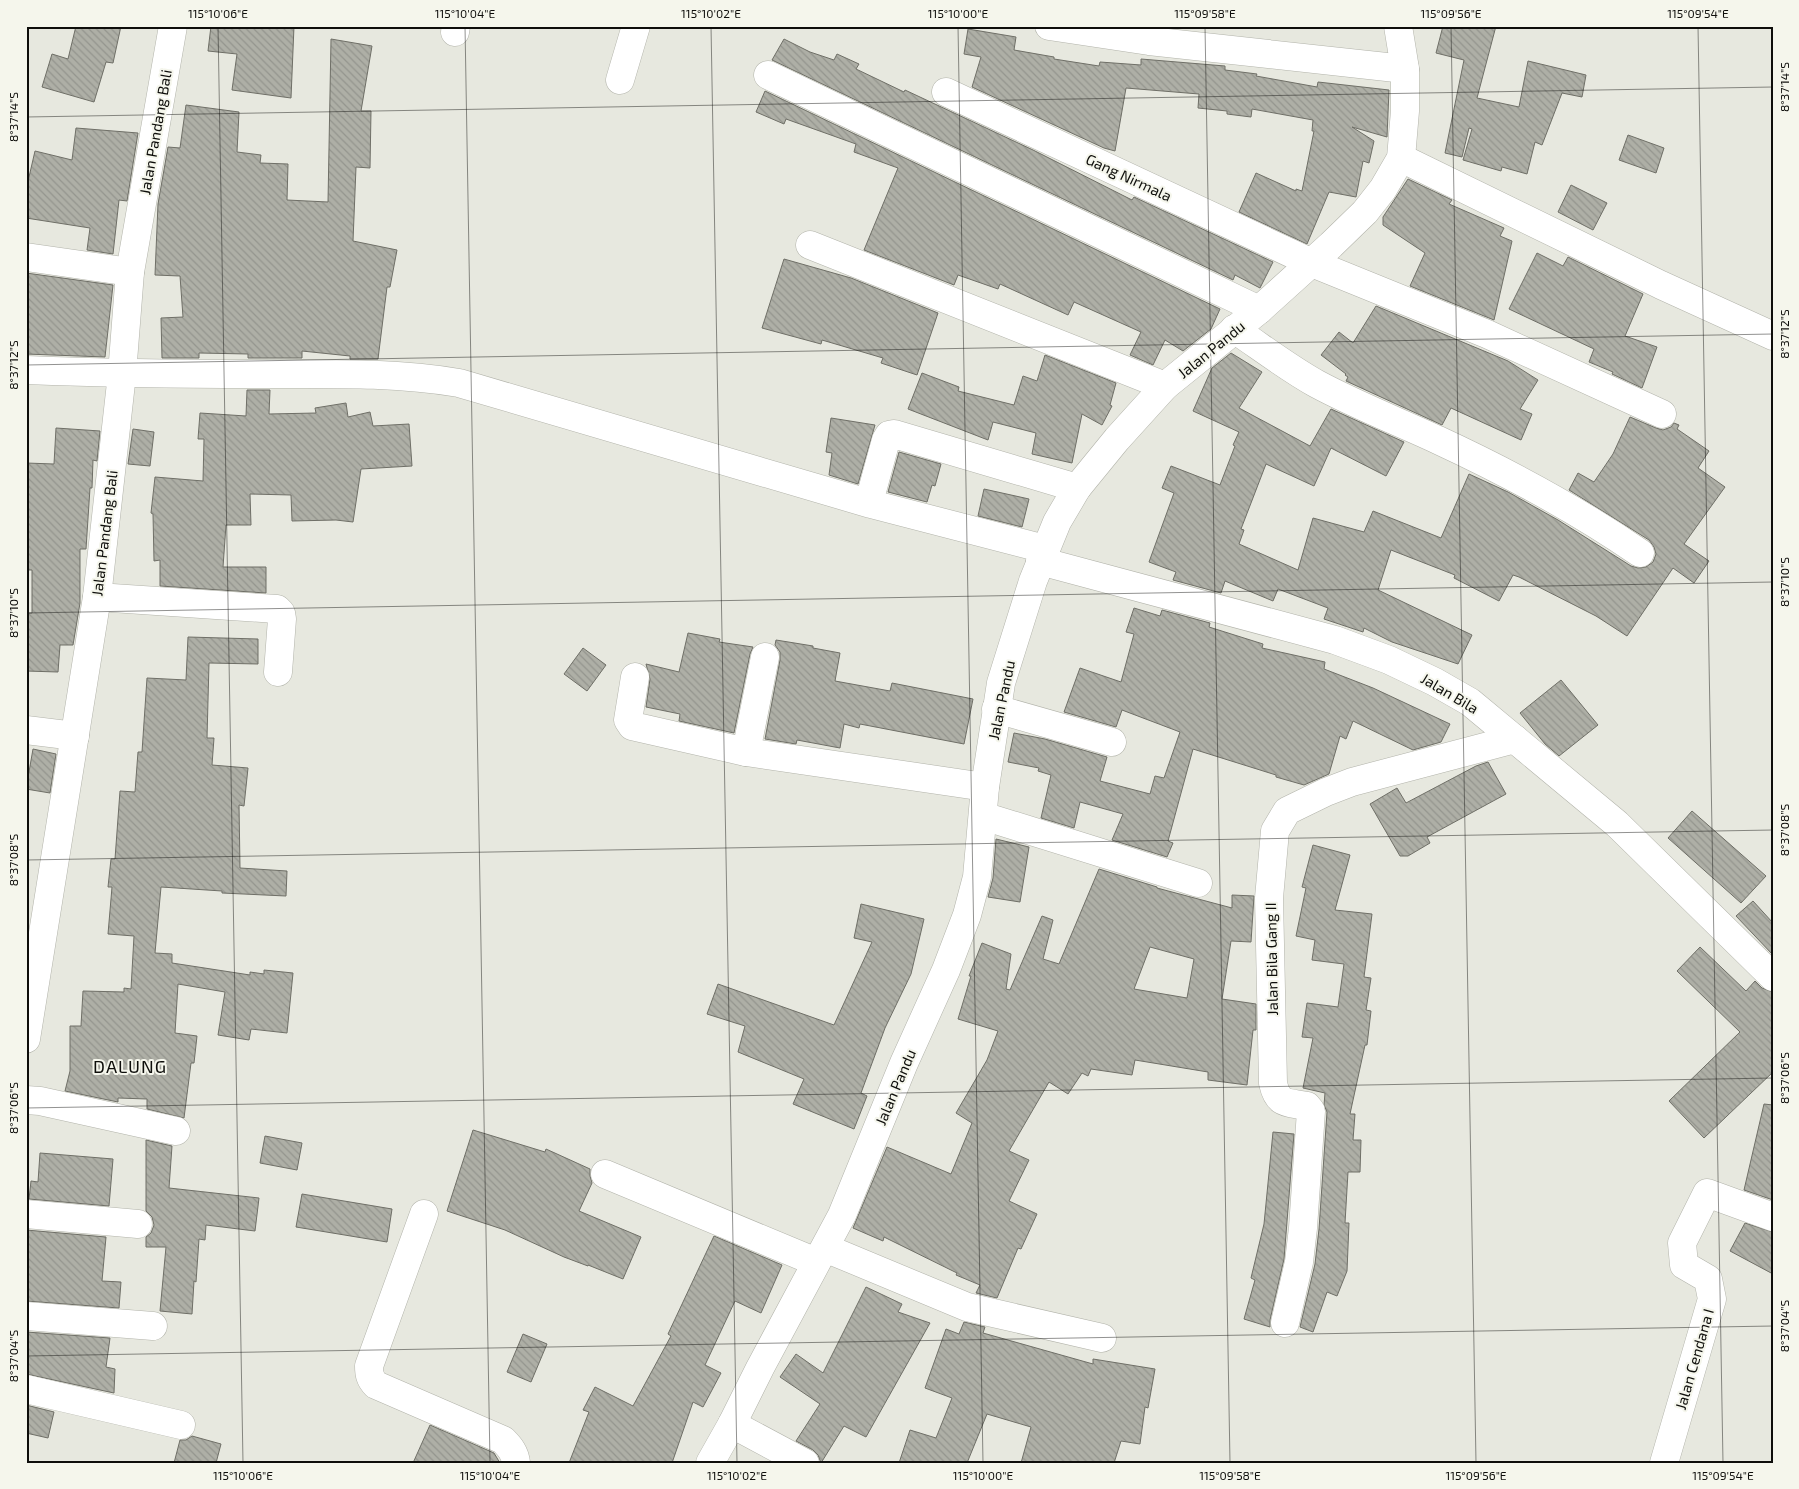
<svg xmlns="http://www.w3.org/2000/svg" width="1799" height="1489" viewBox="0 0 1799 1489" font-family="'Exo 2',sans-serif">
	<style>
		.building { fill: url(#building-back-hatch); stroke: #6f6f67; fill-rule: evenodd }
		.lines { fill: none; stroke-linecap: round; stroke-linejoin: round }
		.minor-casing { stroke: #b2b3aa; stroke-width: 29 }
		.tertiary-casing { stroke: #b2b3aa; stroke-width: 29 }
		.secondary-casing { stroke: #b2b3aa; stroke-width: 29 }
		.minor { stroke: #fff; stroke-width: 28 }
		.tertiary { stroke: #fff; stroke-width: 28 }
		.secondary { stroke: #fff; stroke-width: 28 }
		.ticks { fill: none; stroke: #0e0e0b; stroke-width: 1; stroke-opacity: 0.45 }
		.labels { text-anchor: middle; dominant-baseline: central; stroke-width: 4; stroke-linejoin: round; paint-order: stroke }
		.street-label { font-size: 15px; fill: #0e0e0b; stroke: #f5f6ec }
		.quarter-label { font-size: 18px; letter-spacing: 1px; fill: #0e0e0b; stroke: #f5f6ec }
		.neatline { fill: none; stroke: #0e0e0b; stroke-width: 2 }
		.ticks-label { font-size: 12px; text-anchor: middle; fill: #0e0e0b }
	</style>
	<defs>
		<pattern id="building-back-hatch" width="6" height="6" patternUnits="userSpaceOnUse" patternTransform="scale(1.25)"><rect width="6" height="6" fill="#aeafa6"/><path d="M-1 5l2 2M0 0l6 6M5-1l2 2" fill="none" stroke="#94958e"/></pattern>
	</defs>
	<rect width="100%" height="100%" fill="#e7e8df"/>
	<g class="building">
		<path d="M76,26H121L113,63L106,62L94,102L42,87L52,54L68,59Z"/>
		<path d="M211,26H294L291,98L232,90L237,54L208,51Z"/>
		<path d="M1443,26H1496L1477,98L1519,107L1528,61L1586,75L1582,97L1562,93L1542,145L1535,142L1527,174L1502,167L1501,171L1463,160L1472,129L1469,128L1462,157L1445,153L1464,60L1436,53Z"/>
		<path d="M968,29L1016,37L1014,50L1054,57V59L1099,66L1100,62L1141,65V59L1225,66V70L1257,74L1256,76L1317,87L1318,82L1389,90L1387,137L1352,127L1374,141L1369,163L1363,161L1356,197L1329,192L1307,244L1239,212L1256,173L1296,191V189L1302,191L1314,131H1312L1313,120L1252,109L1251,117L1227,114V111L1198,108L1199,94L1126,88L1115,151L1104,148L972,87L981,57L964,54Z"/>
		<path d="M331,39L372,46L361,111H371L370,168L356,167L353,241L397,250L390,287H387L378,359H350V356L302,351V358H248V354L199,353V358H162L161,318L183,317L180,276L155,275L158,204L168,147L180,148L186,105L239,112L237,152L261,155L260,163L288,164L287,200L328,202Z"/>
		<path d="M784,39L810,52L834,60L837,54L859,64L856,69L904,92L905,90L1033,150L1132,200L1134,197L1273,262L1260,288L1235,275L1233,280L772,60Z"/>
		<path d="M765,91L1220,309L1211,329L1183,351L1165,340L1153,365L1130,355L1141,332L1074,302L1068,315L1000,284L998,289L958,275L954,285L864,250L898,168L854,152L856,144L786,119L784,124L756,112Z"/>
		<path d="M76,128L138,133L127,201L119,200L113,254L87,250L90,228L26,218V190L35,151L72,160Z"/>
		<path d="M1628,135L1664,148L1656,173L1619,160Z"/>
		<path d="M1408,179L1452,200L1449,204L1504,228L1500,236L1512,241L1494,320L1410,286L1425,253L1383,225V217Z"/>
		<path d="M1571,185L1607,203L1593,230L1558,212Z"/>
		<path d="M1537,253L1563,266L1568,257L1643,294L1625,336L1657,347L1642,388L1612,374L1613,372L1589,362L1594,349L1509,309Z"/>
		<path d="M784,259L851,278L938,313L917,375L881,363L883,358L822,340L821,344L762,328Z"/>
		<path d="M26,273L113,285L105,357L26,354Z"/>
		<path d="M1376,306L1508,361L1538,380L1520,409L1532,414L1521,440L1451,408L1442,425L1346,381L1348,377L1345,375L1346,374L1321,355L1339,332L1353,343Z"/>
		<path d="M1231,353L1262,372L1239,408L1310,446L1331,409L1404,442L1386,476L1331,448L1314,486L1266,464L1241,529L1244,530L1239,544L1298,570L1313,518L1364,532L1373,511L1441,538L1469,474L1508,492L1558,520L1631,566L1638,568L1646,567L1653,562L1656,554L1654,547L1649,540L1569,490L1578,473L1594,482L1613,454L1630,417L1656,428L1663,430L1671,427L1674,423L1679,425L1677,429L1709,451L1698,468L1725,487L1684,544L1709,561L1694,583L1673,568L1627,636L1596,616L1519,577L1513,575L1499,601L1454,578L1455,575L1391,550L1378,590L1472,635L1458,664L1392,642L1364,628L1363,632L1324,619L1328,608L1278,589L1273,601L1225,581L1221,593L1173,580L1176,572L1149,562L1174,493L1162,488L1171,466L1220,485L1235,446L1233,445L1239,432L1193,411L1212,368Z"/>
		<path d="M1045,355L1116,383L1110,405L1112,406L1102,425L1082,414L1072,463L1032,454L1036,433L993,422L988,440L908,409L922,373L959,387L958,391L1014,405L1023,376L1037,381Z"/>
		<path d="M247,390H270L269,414L316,413L315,408L346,403L348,417L370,412L373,426L409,424L412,466L361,469L353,522L336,520L292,521L291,495L250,494L251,525H226L223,567H266V593L160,586V560L154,561L153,514L151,513L155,477L203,481L204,439H198L200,413L246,416Z"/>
		<path d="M831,418L875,425L858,484L829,475L832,453L826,452Z"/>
		<path d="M56,428L100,431L97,461L93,460L92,488H90L86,549H80V603L73,645H60L58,672L26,671V613H32V570H26V463L54,464Z"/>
		<path d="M133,429L154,432L150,466L128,464Z"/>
		<path d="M899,452L941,464L935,486L932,485L927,502L888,492Z"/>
		<path d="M984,489L1029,499L1022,527L978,516Z"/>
		<path d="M1134,608L1160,616L1162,610L1210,623L1209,627L1263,644L1262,648L1325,662L1324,669L1373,688L1450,724L1441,742L1413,750L1353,721L1346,739L1340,736L1329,774L1304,785L1276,777V775L1193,749L1168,841L1173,843L1167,857L1112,840L1123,814L1080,802L1074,828L1041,818L1051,775L1038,771L1039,768L1008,762L1014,733L1045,739L1107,757L1100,781L1150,794L1155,776L1164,778L1180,732L1122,710L1116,727L1064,712L1080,668L1121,682L1134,634L1126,632Z"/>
		<path d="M688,633L720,639L719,642L753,647L750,654L734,733L679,721L680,714L646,707L650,679L646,664L679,672Z"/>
		<path d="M188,637L258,639V664L209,663L207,738H214L212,765L248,768L244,806L239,805L240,868L287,871L286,896L222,893V891L161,887L155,953L172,954V963L250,975V972L264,974V970L293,973L287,1033L251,1029L249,1040L218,1035L225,992L178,984L175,1033L197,1036L194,1063H191L184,1118L147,1109V1099L118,1098V1102L65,1091L70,1071V1026H81L83,991L124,992V988L131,989L134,936L108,934L112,887H108L111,859H115L120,791L135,792L138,752H142L147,678L186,680Z"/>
		<path d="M776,640L813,646V648L840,653L835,681L890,691L892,683L973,699L964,744L860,724L859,728L844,724L840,748L797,740L796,744L765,739L780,660V652L775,645Z"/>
		<path d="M583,648L606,665L587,691L564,674Z"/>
		<path d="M1561,680L1598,725L1559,756L1545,744L1520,713Z"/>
		<path d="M33,749L56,754L50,793L26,789Z"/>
		<path d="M1488,762L1506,794L1427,837L1430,843L1408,856H1400L1370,804L1397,788L1406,803L1476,766Z"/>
		<path d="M1692,811L1766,876L1741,903L1668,838Z"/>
		<path d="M996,839L1029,847L1020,902L988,897L993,878Z"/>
		<path d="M1313,845L1350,855L1335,910L1372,914L1364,977L1371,978L1366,1010L1371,1011L1367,1045H1365L1350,1114H1355L1353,1140H1361L1360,1172H1348L1345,1223H1349L1347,1271L1337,1296L1327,1292L1313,1332L1300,1327L1315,1264L1319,1229L1327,1112L1324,1105L1325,1093L1303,1088L1313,1038L1302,1037L1307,1003L1338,1007L1344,964L1312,960L1315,940L1296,936L1306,888L1302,887Z"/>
		<path d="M1099,869L1157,887V888L1232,908V895L1254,896L1251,942L1231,941L1222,999L1256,1004V1030H1253L1247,1085L1208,1080V1072L1135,1060L1132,1075L1091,1069L1088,1076L1082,1073L1068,1094L1049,1082L1009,1151L1029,1160L1009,1201L1037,1214L1021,1249L1018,1248L997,1298L976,1293L980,1285L956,1275L957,1273L884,1237L883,1241L853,1228L887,1147L951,1174L972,1123L956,1113L987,1060L998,1031L958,1019L971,976H969L982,943L1011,954L1006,989L1010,990L1042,916L1053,920L1043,959L1059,964ZM1150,947L1194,959L1187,998L1134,989Z"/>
		<path d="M1753,901L1773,923V955L1736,916Z"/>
		<path d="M861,904L924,919L911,974L885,1028L861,1093L867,1096L854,1129L793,1104L804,1079L738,1052L745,1026L707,1014L718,984L834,1025L872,942L854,938Z"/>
		<path d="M1700,947L1746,991L1755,981L1762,988L1773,992V1072L1704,1138L1669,1101L1740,1032L1677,971Z"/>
		<path d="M1764,1104L1773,1105V1200L1744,1190Z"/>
		<path d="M473,1130L545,1152L546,1149L590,1169V1176L592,1183L579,1211L641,1237L623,1279L588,1265V1266L564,1257L505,1230L447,1211Z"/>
		<path d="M1273,1132L1294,1134L1284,1259L1270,1320V1327L1244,1319L1255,1280L1251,1278L1264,1224Z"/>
		<path d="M265,1136L302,1143L297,1170L260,1163Z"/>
		<path d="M146,1140L172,1146L169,1188L259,1198L255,1231L206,1225L205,1240L199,1239L196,1282L194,1281L192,1314L160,1311L166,1247H146V1237L151,1233L154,1225L152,1217L146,1211Z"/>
		<path d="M40,1153L113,1159L109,1206L29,1199L31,1181L38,1182Z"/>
		<path d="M302,1194L392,1209L387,1242L296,1227Z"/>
		<path d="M1745,1223L1773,1232V1274L1730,1251Z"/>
		<path d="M26,1230L106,1237L102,1281L121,1282L119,1308L26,1301Z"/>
		<path d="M714,1236L782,1265L761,1313L735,1301L705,1365L721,1373L703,1407L693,1402L672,1463H569L589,1412L583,1410L595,1387L633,1406L671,1336L668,1334Z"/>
		<path d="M866,1287L902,1304L898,1312L930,1323L866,1437L844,1426L821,1463L818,1455L813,1450L796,1441L820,1404L780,1377L796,1354L823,1373Z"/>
		<path d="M964,1322L985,1327L983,1333L1093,1364V1359L1155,1369L1148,1408L1145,1407L1140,1444L1121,1441L1114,1463H1021L1031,1427L987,1414L967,1463H899L910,1430L936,1438L952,1398L925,1388L946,1329L959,1334Z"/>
		<path d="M26,1332L110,1338L106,1367L115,1369L114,1393L26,1374Z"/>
		<path d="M523,1334L547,1344L531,1382L507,1372Z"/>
		<path d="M26,1405L54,1412L48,1438L26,1433Z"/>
		<path d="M430,1425L494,1453L500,1463H413Z"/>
		<path d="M192,1436L221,1444L216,1463H174L180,1440H186Z"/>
	</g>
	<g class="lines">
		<defs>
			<g id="minor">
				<path d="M1049,26L1149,41L1405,69"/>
				<path d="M455,32L456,26"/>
				<path d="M768,75L1259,310"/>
				<path d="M620,80L636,26"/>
				<path d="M946,92L1312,263L1487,334L1662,414"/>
				<path d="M1401,158L1661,285L1773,336"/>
				<path d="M810,245L1165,386"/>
				<path d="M26,257L130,272"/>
				<path d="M1234,329C1261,347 1288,368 1317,384C1356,405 1397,421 1438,440C1507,472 1576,509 1640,553"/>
				<path d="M26,370C105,373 183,374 262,374C328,374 394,372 459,383L871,504L1045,549"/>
				<path d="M872,491L886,440L889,435L894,434L1077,488"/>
				<path d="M97,597L277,609L281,613L282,619L278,672"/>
				<path d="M635,677L628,720L632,726L746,752L985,787"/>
				<path d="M996,709L1112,742"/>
				<path d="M26,730L75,736"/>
				<path d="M746,752L765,657"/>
				<path d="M983,816L1198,883"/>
				<path d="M26,1100L40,1101L176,1131"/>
				<path d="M605,1174L816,1262"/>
				<path d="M26,1214L138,1224"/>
				<path d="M424,1214L369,1366C369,1374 370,1379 376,1385L503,1440C510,1447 515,1453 516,1463"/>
				<path d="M825,1248L967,1307L1102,1338"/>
				<path d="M26,1316L153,1326"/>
				<path d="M1285,1323L1299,1262L1303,1228L1311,1111L1307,1106C1288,1102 1278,1106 1273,1083L1269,898L1275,831L1287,811L1326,792L1352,782L1515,739"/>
				<path d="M26,1389L181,1425"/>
				<path d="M732,1424L805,1463"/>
				<path d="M1664,1463L1712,1299L1708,1279L1684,1265L1682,1243L1707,1193L1773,1217"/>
			</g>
			<g id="tertiary">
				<path d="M1040,561L1335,640L1389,660L1435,682L1470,702L1617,824L1773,977"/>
				<path d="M26,1039L97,597L122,374L130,272L173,26"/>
			</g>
			<path id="secondary" d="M710,1463L732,1424L760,1368L842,1215L904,1063L946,970L967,915L977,877L985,787L1001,683L1033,581L1057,522L1077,488L1117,439L1165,386L1259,310L1331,245L1365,212L1383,189L1401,158L1405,111V69L1398,26"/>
		</defs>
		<use href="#minor" class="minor-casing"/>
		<use href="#tertiary" class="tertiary-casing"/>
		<use href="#secondary" class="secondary-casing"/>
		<use href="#minor" class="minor"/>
		<use href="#tertiary" class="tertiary"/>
		<use href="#secondary" class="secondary"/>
	</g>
	<path class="ticks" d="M218,26L243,1463M465,26L490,1463M711,26L737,1463M958,26L983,1463M1205,26L1230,1463M1451,26L1476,1463M1698,26L1723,1463M26,117L1773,87M26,365L1773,334M26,613L1773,582M26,860L1773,830M26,1108L1773,1078M26,1356L1773,1326"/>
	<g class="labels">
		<g class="street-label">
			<text transform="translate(155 132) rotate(-80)">Jalan Pandang Bali</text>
			<text transform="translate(1129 177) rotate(25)">Gang Nirmala</text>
			<text transform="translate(1211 349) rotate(-39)">Jalan Pandu</text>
			<text transform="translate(104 533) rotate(-83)">Jalan Pandang Bali</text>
			<text transform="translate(1450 693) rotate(31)">Jalan Bila</text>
			<text transform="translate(1001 700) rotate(-78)">Jalan Pandu</text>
			<text transform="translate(1271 959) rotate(-91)">Jalan Bila Gang II</text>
			<text transform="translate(895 1087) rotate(-67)">Jalan Pandu</text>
			<text transform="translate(1694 1359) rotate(-74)">Jalan Cendana I</text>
		</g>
		<g class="quarter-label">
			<text x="130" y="1066">DALUNG</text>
		</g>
	</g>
	<rect width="1799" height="1489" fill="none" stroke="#f5f6ec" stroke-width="55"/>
	<rect x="28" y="28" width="1744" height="1434" class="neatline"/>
	<g class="ticks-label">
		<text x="218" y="18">115°10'06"E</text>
		<text x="465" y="18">115°10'04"E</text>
		<text x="711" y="18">115°10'02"E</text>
		<text x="958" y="18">115°10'00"E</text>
		<text x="1205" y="18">115°09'58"E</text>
		<text x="1451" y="18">115°09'56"E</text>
		<text x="1698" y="18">115°09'54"E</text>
		<text transform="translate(1785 87) rotate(-90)" y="4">8°37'14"S</text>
		<text transform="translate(14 117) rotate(-90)" y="4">8°37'14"S</text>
		<text transform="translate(1785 334) rotate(-90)" y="4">8°37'12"S</text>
		<text transform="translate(14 365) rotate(-90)" y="4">8°37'12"S</text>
		<text transform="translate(1785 582) rotate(-90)" y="4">8°37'10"S</text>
		<text transform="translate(14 613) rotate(-90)" y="4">8°37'10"S</text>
		<text transform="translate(1785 830) rotate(-90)" y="4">8°37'08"S</text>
		<text transform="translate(14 860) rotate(-90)" y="4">8°37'08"S</text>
		<text transform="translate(1785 1078) rotate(-90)" y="4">8°37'06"S</text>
		<text transform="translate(14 1108) rotate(-90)" y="4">8°37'06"S</text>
		<text transform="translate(1785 1326) rotate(-90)" y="4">8°37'04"S</text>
		<text transform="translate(14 1356) rotate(-90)" y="4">8°37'04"S</text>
		<text x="243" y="1480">115°10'06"E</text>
		<text x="490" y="1480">115°10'04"E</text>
		<text x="737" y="1480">115°10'02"E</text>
		<text x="983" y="1480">115°10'00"E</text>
		<text x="1230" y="1480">115°09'58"E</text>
		<text x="1476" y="1480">115°09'56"E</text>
		<text x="1723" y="1480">115°09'54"E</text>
	</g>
</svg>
